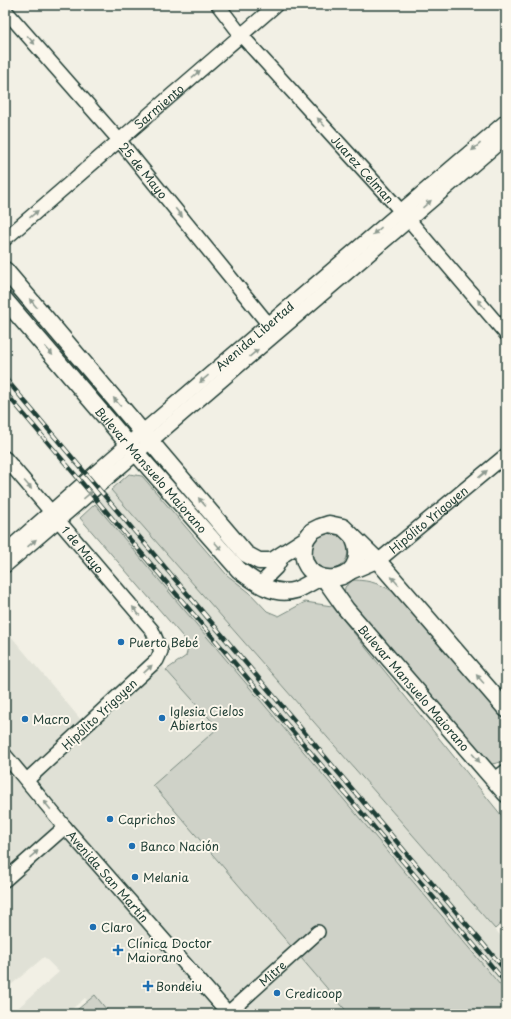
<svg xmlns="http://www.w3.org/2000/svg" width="511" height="1019" viewBox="0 0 511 1019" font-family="'Playpen Sans',sans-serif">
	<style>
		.built { fill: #e0e1d6 }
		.green { fill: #cfd2c8; stroke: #77887e }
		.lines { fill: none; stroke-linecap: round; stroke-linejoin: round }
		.minor-casing { stroke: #1f3d34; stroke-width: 16 }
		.major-casing { stroke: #1f3d34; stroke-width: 19 }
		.minor { stroke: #fbf7ec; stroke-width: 13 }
		.major { stroke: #fbf7ec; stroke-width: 16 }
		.rail-casing { stroke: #1f3d34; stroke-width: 4.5 }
		.rail { stroke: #fbf7ec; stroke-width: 3; stroke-dasharray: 9; stroke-linecap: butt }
		.oneway { fill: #8d9a90 }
		.poi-dot { fill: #1f6fb2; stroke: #fbf7ec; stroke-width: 1.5 }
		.labels { text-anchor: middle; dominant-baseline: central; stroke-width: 4; stroke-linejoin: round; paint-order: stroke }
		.street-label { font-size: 12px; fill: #1f3d34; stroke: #fbf7ec }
		.poi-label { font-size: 12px; fill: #1f3d34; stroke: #fbf7ec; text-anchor: start }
	</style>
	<rect width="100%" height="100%" fill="#f2f0e5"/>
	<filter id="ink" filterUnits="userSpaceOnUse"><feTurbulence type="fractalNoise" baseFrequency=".025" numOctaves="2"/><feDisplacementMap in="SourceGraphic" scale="8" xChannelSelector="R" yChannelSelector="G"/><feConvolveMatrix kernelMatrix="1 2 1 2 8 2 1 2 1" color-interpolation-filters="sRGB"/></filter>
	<g filter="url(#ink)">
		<g class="built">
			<path d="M111,490L506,942V992L95,504Z"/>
			<path d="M5,629L86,726L157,660L218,728L153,786L349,1014H101L85,998L66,1014H11L59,972L44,957L5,990Z"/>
		</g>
		<g class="green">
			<path d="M129,474L142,476L227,575L249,592L267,611L279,616L305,602L332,606L506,821V919L495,929L111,490Z"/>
			<path d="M95,504L506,992V1014H349L153,785L218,728L166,670L186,656L189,644L80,518Z"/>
			<circle cx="329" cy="551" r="19"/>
			<path d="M353,580C371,580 384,585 398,595L506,718V761L492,764L485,761L344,595L345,587Z"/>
			<path d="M95,995L110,1014H72Z"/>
		</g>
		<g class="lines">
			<defs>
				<g id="minor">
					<path id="s1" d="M218,5L241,35L409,220L506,334"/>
					<path id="s2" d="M5,10L119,140L274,331"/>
					<path id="s3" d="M5,239L276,5"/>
					<path id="s4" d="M5,458L152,630L161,651L157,660L27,780"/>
					<path id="s5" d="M5,552L128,444L506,121"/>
					<path d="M5,566L506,137"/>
					<path id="s6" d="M345,575L378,561L506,455"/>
					<path d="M259,585L276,568L284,554"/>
					<path id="s7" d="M5,755L65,827L229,1014"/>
					<path d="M494,780L506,771"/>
					<path d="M5,880L65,827"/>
					<path id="s8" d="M227,1014L318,932"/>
				</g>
				<g id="major">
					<path d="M5,270L246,554L259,561H272L306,539L312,531L320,527L329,524L343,527L378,561L506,709"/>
					<path id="s9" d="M5,300L137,454L239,570C255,582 274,597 296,590C304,587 313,581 321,577"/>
					<path d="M306,539C288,594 377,589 353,537"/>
					<path id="s10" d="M324,578L346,609L506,794"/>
				</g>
			</defs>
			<use href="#minor" class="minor-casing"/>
			<use href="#major" class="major-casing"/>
			<use href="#minor" class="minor"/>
			<use href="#major" class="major"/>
			<defs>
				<g id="rail">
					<path d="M5,378L506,971"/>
					<path d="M5,392L506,983"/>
				</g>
			</defs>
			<use href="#rail" class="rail-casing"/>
			<use href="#rail" class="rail"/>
		</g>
		<defs><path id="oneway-solid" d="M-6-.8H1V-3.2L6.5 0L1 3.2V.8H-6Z"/></defs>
		<g class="oneway">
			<use href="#oneway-solid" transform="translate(31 40) rotate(49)"/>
			<use href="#oneway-solid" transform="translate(196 74) rotate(-41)"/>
			<use href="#oneway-solid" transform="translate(321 122) rotate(-132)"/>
			<use href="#oneway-solid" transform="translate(476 147) rotate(140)"/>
			<use href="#oneway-solid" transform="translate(427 204) rotate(-41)"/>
			<use href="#oneway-solid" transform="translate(179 213) rotate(51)"/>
			<use href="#oneway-solid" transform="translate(34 214) rotate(-41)"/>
			<use href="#oneway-solid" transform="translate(377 231) rotate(140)"/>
			<use href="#oneway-solid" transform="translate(33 303) rotate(-130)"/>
			<use href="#oneway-solid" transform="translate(481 304) rotate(-130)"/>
			<use href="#oneway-solid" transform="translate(49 351) rotate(49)"/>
			<use href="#oneway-solid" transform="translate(254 353) rotate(-41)"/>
			<use href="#oneway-solid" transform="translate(204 379) rotate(140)"/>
			<use href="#oneway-solid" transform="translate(117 402) rotate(-130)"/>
			<use href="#oneway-solid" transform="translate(483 474) rotate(-40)"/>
			<use href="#oneway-solid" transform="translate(28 485) rotate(50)"/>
			<use href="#oneway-solid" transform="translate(88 495) rotate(-40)"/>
			<use href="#oneway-solid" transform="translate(202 502) rotate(-130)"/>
			<use href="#oneway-solid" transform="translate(32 543) rotate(-41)"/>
			<use href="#oneway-solid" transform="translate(218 546) rotate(48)"/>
			<use href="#oneway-solid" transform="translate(395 581) rotate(-131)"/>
			<use href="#oneway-solid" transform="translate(136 611) rotate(-130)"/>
			<use href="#oneway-solid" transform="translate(148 669) rotate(-43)"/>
			<use href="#oneway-solid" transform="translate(480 679) rotate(-131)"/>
			<use href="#oneway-solid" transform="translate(476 758) rotate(49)"/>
			<use href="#oneway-solid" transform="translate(47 805) rotate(-129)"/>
			<use href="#oneway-solid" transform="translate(34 854) rotate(-41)"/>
		</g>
	</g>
	<g class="poi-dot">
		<circle cx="121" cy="642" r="4"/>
		<circle cx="162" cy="718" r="4"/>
		<circle cx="25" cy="719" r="4"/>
		<circle cx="110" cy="819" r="4"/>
		<circle cx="132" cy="846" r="4"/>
		<circle cx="135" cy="877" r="4"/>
		<circle cx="93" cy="927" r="4"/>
		<path d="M116 944h4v4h4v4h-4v4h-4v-4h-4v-4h4z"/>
		<path d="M146 980h4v4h4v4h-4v4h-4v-4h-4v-4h4z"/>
		<circle cx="277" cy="993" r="4"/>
	</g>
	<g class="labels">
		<g class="street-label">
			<text stroke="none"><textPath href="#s3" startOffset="203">Sarmiento</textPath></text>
			<text stroke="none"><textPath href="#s1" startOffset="219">Juarez Celman</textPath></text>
			<text stroke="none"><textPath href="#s2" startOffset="212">25 de Mayo</textPath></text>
			<text stroke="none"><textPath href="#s5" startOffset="330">Avenida Libertad</textPath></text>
			<text stroke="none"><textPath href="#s9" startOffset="224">Bulevar Mansuelo Maiorano</textPath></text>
			<text stroke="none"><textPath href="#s6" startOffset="101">Hipólito Yrigoyen</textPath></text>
			<text stroke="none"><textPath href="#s4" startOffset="120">1 de Mayo</textPath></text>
			<text stroke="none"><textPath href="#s10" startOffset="142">Bulevar Mansuelo Maiorano</textPath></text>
			<text transform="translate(99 714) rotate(-43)">Hipólito Yrigoyen</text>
			<text stroke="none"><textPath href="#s7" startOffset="159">Avenida San Martín</textPath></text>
			<text stroke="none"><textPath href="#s8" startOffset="61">Mitre</textPath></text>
		</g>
		<g class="poi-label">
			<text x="129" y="642">Puerto Bebé</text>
			<text x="170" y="711">Iglesia Cielos<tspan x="170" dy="14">Abiertos</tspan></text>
			<text x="33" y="719">Macro</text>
			<text x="118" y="819">Caprichos</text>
			<text x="140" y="846">Banco Nación</text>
			<text x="143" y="877">Melania</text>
			<text x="101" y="927">Claro</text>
			<text x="127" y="943">Clínica Doctor<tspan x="127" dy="14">Maiorano</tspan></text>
			<text x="156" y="986">Bondeiu</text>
			<text x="285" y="993">Credicoop</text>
		</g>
	</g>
	<rect width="511" height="1019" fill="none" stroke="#fbf7ec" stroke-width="20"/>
	<rect x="10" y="10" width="491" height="999" fill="none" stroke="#1f3d34" stroke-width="1.5" filter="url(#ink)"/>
</svg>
